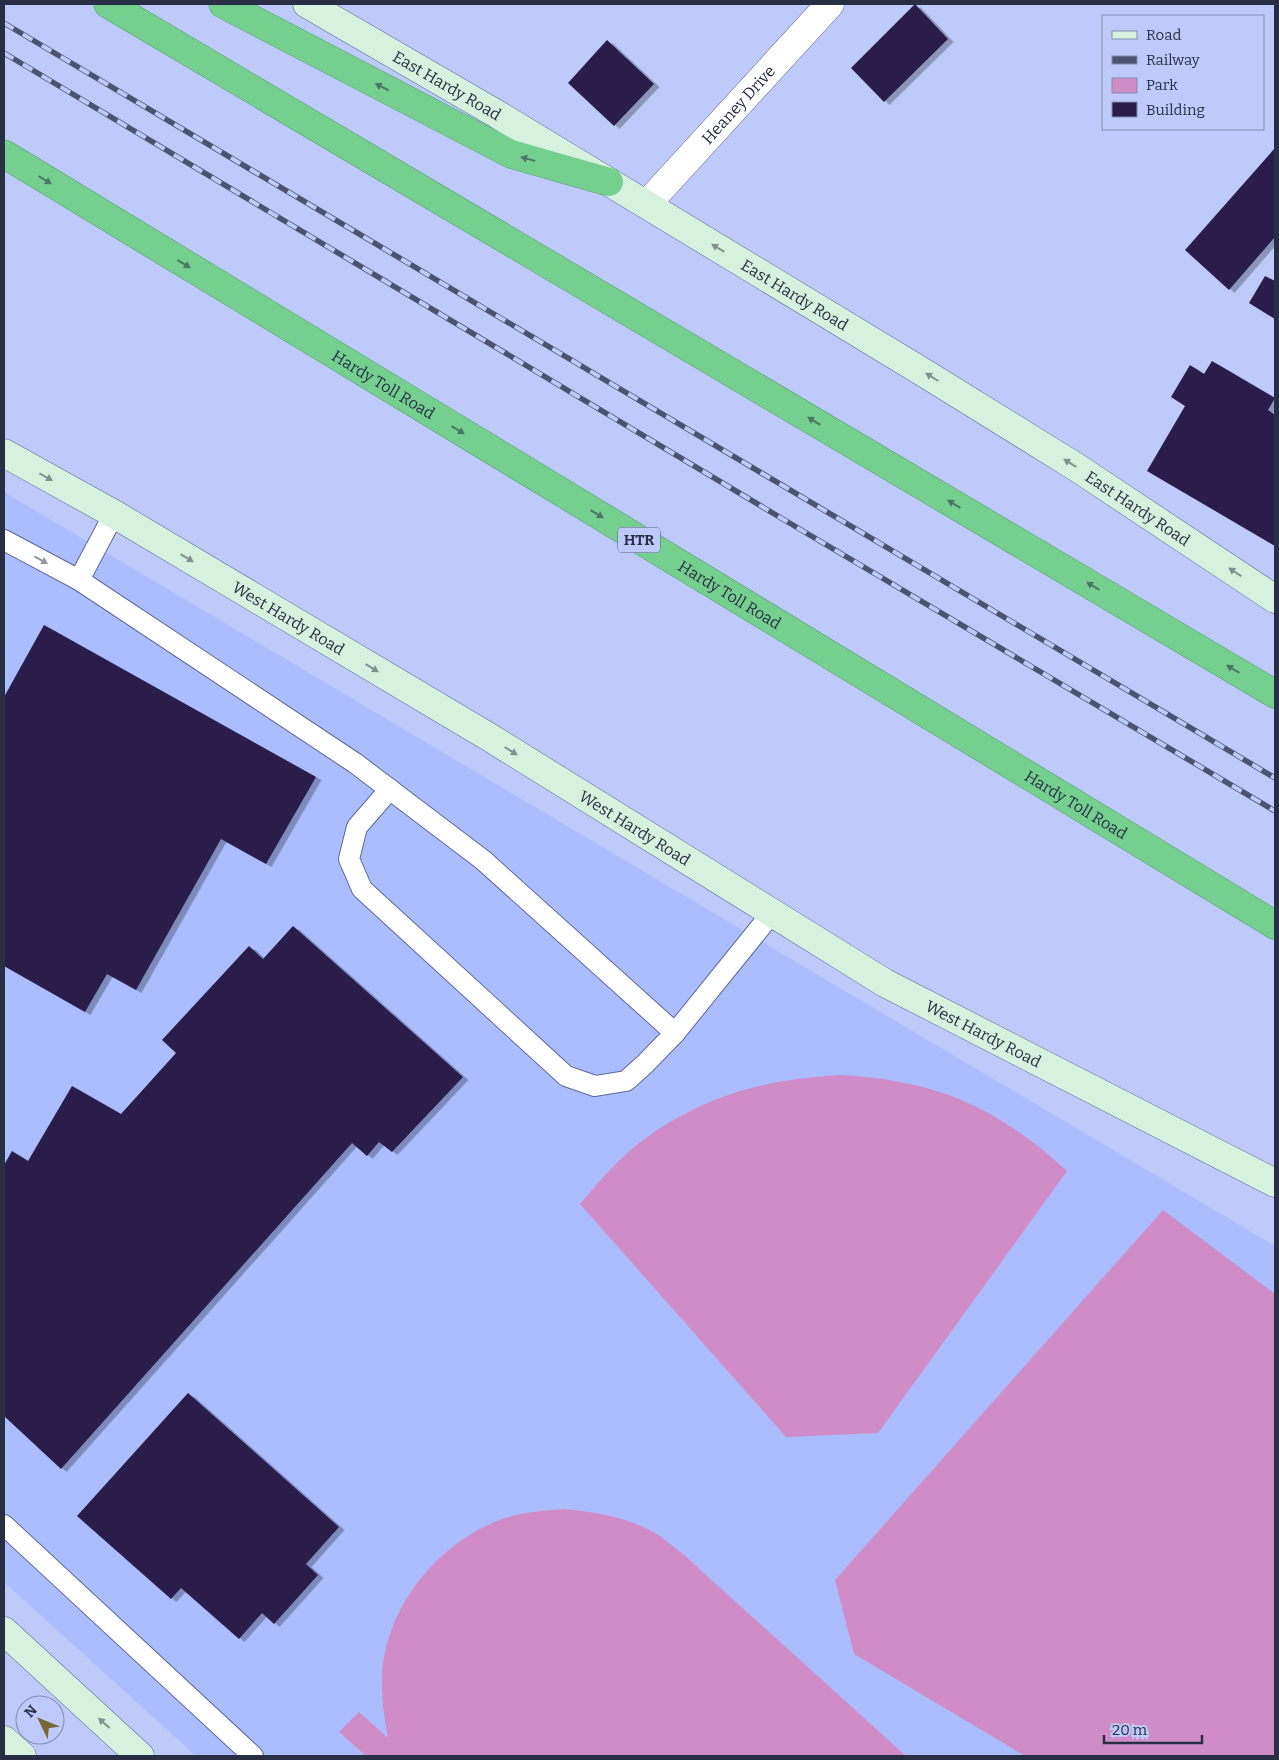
<svg xmlns="http://www.w3.org/2000/svg" width="1279" height="1760" viewBox="0 0 1279 1760" font-family="Bitter,serif">
	<style>
		.built { fill: #abbdfe }
		.green { fill: #d08cc6 }
		.building { fill: #291c4b; filter: url(#shadow) }
		.lines { fill: none; stroke-linecap: round; stroke-linejoin: round }
		.service-casing { stroke: #5a689b; stroke-width: 22 }
		.minor-casing { stroke: #5a689b; stroke-width: 29 }
		.secondary-casing { stroke: #5a689b; stroke-width: 29 }
		.motorway-casing { stroke: #5a9775; stroke-width: 29 }
		.service { stroke: #fff; stroke-width: 20 }
		.minor { stroke: #fff; stroke-width: 28 }
		.secondary { stroke: #d6f1dd; stroke-width: 28 }
		.motorway { stroke: #75cf8f; stroke-width: 28 }
		.rail-casing { stroke: #4a536f; stroke-width: 5.5 }
		.rail { stroke: #becbfa; stroke-width: 4; stroke-dasharray: 11; stroke-linecap: butt }
		.oneway { fill: #4b7766 }
		.oneway2 { fill: #7f9091 }
		.oneway3 { fill: #9497a2 }
		.labels { text-anchor: middle; dominant-baseline: central; stroke-width: 5; stroke-linejoin: round; paint-order: stroke }
		.shield { fill: #becbfa; stroke: #555e7b; stroke-width: 1 }
		.shield-label { font-size: 15px; font-weight: bold; fill: #282f45 }
		.street-label { font-size: 16px; fill: #282f45; stroke: #becbfa }
	</style>
	<defs>
		<filter id="shadow"><feDropShadow dx="5.5" dy="3" stdDeviation="0" flood-color="#0004"/></filter>
	</defs>
	<rect width="100%" height="100%" fill="#becbfa"/>
	<path class="built" d="M4,492L1275,1246V1756H196L4,1582Z"/>
	<g class="green">
		<path d="M842,1075C938,1081 997,1107 1067,1171L878,1433L786,1437L580,1204C597,1184 613,1165 633,1148C696,1097 763,1079 842,1075Z"/>
		<path d="M1163,1210L1275,1294V1756H1025L854,1654L835,1580Z"/>
		<path d="M564,1509C598,1512 631,1518 660,1536C668,1542 676,1549 684,1555L906,1756H366L339,1732L359,1712L388,1738C384,1716 381,1696 382,1674C387,1606 436,1546 497,1521C519,1512 542,1511 564,1509Z"/>
	</g>
	<g class="building">
		<path d="M915,4L948,39L884,102L851,68Z"/>
		<path d="M607,40L654,84L614,126L568,83Z"/>
		<path d="M1275,148V237L1229,290L1185,250Z"/>
		<path d="M1265,276L1275,281V319L1249,303Z"/>
		<path d="M1212,361L1275,398L1268,410L1275,415V546L1147,471L1185,406L1171,397L1190,365L1204,374Z"/>
		<path d="M44,625L316,777L266,864L221,839L136,990L107,974L85,1012L4,966V697Z"/>
		<path d="M293,926L463,1077L392,1152L379,1142L367,1156L352,1143L61,1469L4,1416V1165L12,1151L28,1161L72,1086L121,1114L176,1053L162,1040L249,946L263,959Z"/>
		<path d="M188,1393L339,1527L306,1564L318,1575L274,1624L262,1613L239,1639L181,1588L171,1599L77,1516Z"/>
	</g>
	<g class="lines">
		<defs>
			<g id="service">
				<path d="M4,540L79,580L355,763L483,860L675,1033L772,913"/>
				<path d="M79,580L114,514"/>
				<path d="M390,789L357,827L349,859L362,889L566,1076L595,1086L626,1081L645,1064L675,1033"/>
				<path d="M4,1525L253,1756"/>
			</g>
			<g id="minor">
				<path id="s1" d="M647,204L830,4"/>
			</g>
			<g id="secondary">
				<path id="s2" d="M307,4L495,113L921,371L1076,467L1275,599"/>
				<path id="s3" d="M4,453L114,514L489,737L885,983L1275,1183"/>
				<path d="M4,1631L140,1756"/>
				<path d="M4,1740L22,1756"/>
			</g>
			<g id="motorway">
				<path d="M108,4L1275,694"/>
				<path d="M223,4L511,154L609,182"/>
				<path id="s4" d="M4,154L1275,925"/>
			</g>
		</defs>
		<use href="#service" class="service-casing"/>
		<use href="#minor" class="minor-casing"/>
		<use href="#secondary" class="secondary-casing"/>
		<use href="#motorway" class="motorway-casing"/>
		<use href="#service" class="service"/>
		<use href="#minor" class="minor"/>
		<use href="#secondary" class="secondary"/>
		<use href="#motorway" class="motorway"/>
		<defs>
			<g id="rail">
				<path d="M4,23L1275,778"/>
				<path d="M4,53L776,515L1275,811"/>
			</g>
		</defs>
		<use href="#rail" class="rail-casing"/>
		<use href="#rail" class="rail"/>
	</g>
	<defs><path id="oneway-solid" d="M-6-.8H1V-3.2L6.5 0L1 3.2V.8H-6Z" transform="scale(1.25)"/></defs>
	<g class="oneway">
		<use href="#oneway-solid" transform="translate(382 87) rotate(-153)"/>
		<use href="#oneway-solid" transform="translate(528 159) rotate(-164)"/>
		<use href="#oneway-solid" transform="translate(45 180) rotate(31)"/>
		<use href="#oneway-solid" transform="translate(184 264) rotate(31)"/>
		<use href="#oneway-solid" transform="translate(814 421) rotate(-149)"/>
		<use href="#oneway-solid" transform="translate(458 430) rotate(31)"/>
		<use href="#oneway-solid" transform="translate(954 504) rotate(-149)"/>
		<use href="#oneway-solid" transform="translate(597 514) rotate(31)"/>
		<use href="#oneway-solid" transform="translate(1093 586) rotate(-149)"/>
		<use href="#oneway-solid" transform="translate(1233 669) rotate(-149)"/>
	</g>
	<g class="oneway2">
		<use href="#oneway-solid" transform="translate(718 248) rotate(-149)"/>
		<use href="#oneway-solid" transform="translate(932 377) rotate(-148)"/>
		<use href="#oneway-solid" transform="translate(1070 463) rotate(-148)"/>
		<use href="#oneway-solid" transform="translate(46 477) rotate(29)"/>
		<use href="#oneway-solid" transform="translate(187 558) rotate(31)"/>
		<use href="#oneway-solid" transform="translate(1235 572) rotate(-147)"/>
		<use href="#oneway-solid" transform="translate(372 668) rotate(31)"/>
		<use href="#oneway-solid" transform="translate(511 751) rotate(32)"/>
		<use href="#oneway-solid" transform="translate(104 1723) rotate(-138)"/>
	</g>
	<use class="oneway3" href="#oneway-solid" transform="translate(41 560) rotate(29)"/>
	<g class="labels">
		<rect class="shield" x="618" y="527.5" width="42" height="25" rx="4"/>
		<g class="shield-label">
			<text x="639" y="540">HTR</text>
		</g>
		<g class="street-label">
			<text stroke="none"><textPath href="#s2" startOffset="162">East Hardy Road</textPath></text>
			<text stroke="none"><textPath href="#s1" startOffset="135">Heaney Drive</textPath></text>
			<text stroke="none"><textPath href="#s2" startOffset="568">East Hardy Road</textPath></text>
			<text stroke="none"><textPath href="#s4" startOffset="444">Hardy Toll Road</textPath></text>
			<text stroke="none"><textPath href="#s2" startOffset="972">East Hardy Road</textPath></text>
			<text stroke="none"><textPath href="#s4" startOffset="849">Hardy Toll Road</textPath></text>
			<text stroke="none"><textPath href="#s3" startOffset="329">West Hardy Road</textPath></text>
			<text stroke="none"><textPath href="#s4" startOffset="1254">Hardy Toll Road</textPath></text>
			<text stroke="none"><textPath href="#s3" startOffset="734">West Hardy Road</textPath></text>
			<text stroke="none"><textPath href="#s3" startOffset="1139">West Hardy Road</textPath></text>
		</g>
	</g>
	<rect width="1279" height="1760" fill="none" stroke="#282f45" stroke-width="10"/>
	<rect x="1102" y="15" width="162" height="115" fill="#becbfa" stroke="#828db2"/>
	<rect x="1112" y="31" width="25" height="8" fill="#d6f1dd" stroke="#828db2"/>
	<text x="1146" y="40" font-size="15" fill="#282f45">Road</text>
	<rect x="1112" y="56" width="25" height="8" fill="#4a536f" stroke="#828db2"/>
	<text x="1146" y="65" font-size="15" fill="#282f45">Railway</text>
	<rect x="1112" y="78" width="25" height="15" fill="#d08cc6" stroke="#828db2"/>
	<text x="1146" y="90" font-size="15" fill="#282f45">Park</text>
	<rect x="1112" y="102" width="25" height="15" fill="#291c4b" stroke="#828db2"/>
	<text x="1146" y="115" font-size="15" fill="#282f45">Building</text>
	<g transform="translate(40 1720) rotate(313)"><circle r="24" fill="#becbfa" stroke="#828db2"/>
	<path d="M0-4L9 19L0 12L-9 19Z" fill="#786836"/>
	<text y="-8" font-size="14" font-weight="bold" text-anchor="middle" fill="#282f45">N</text>
	</g>
	<path d="M1104 1735v8h98v-8" fill="none" stroke="#282f45" stroke-width="2.5"/>
	<text x="1112" y="1735" font-size="15" fill="#282f45" stroke="#becbfa" stroke-width="4" paint-order="stroke">20 m</text>
</svg>
